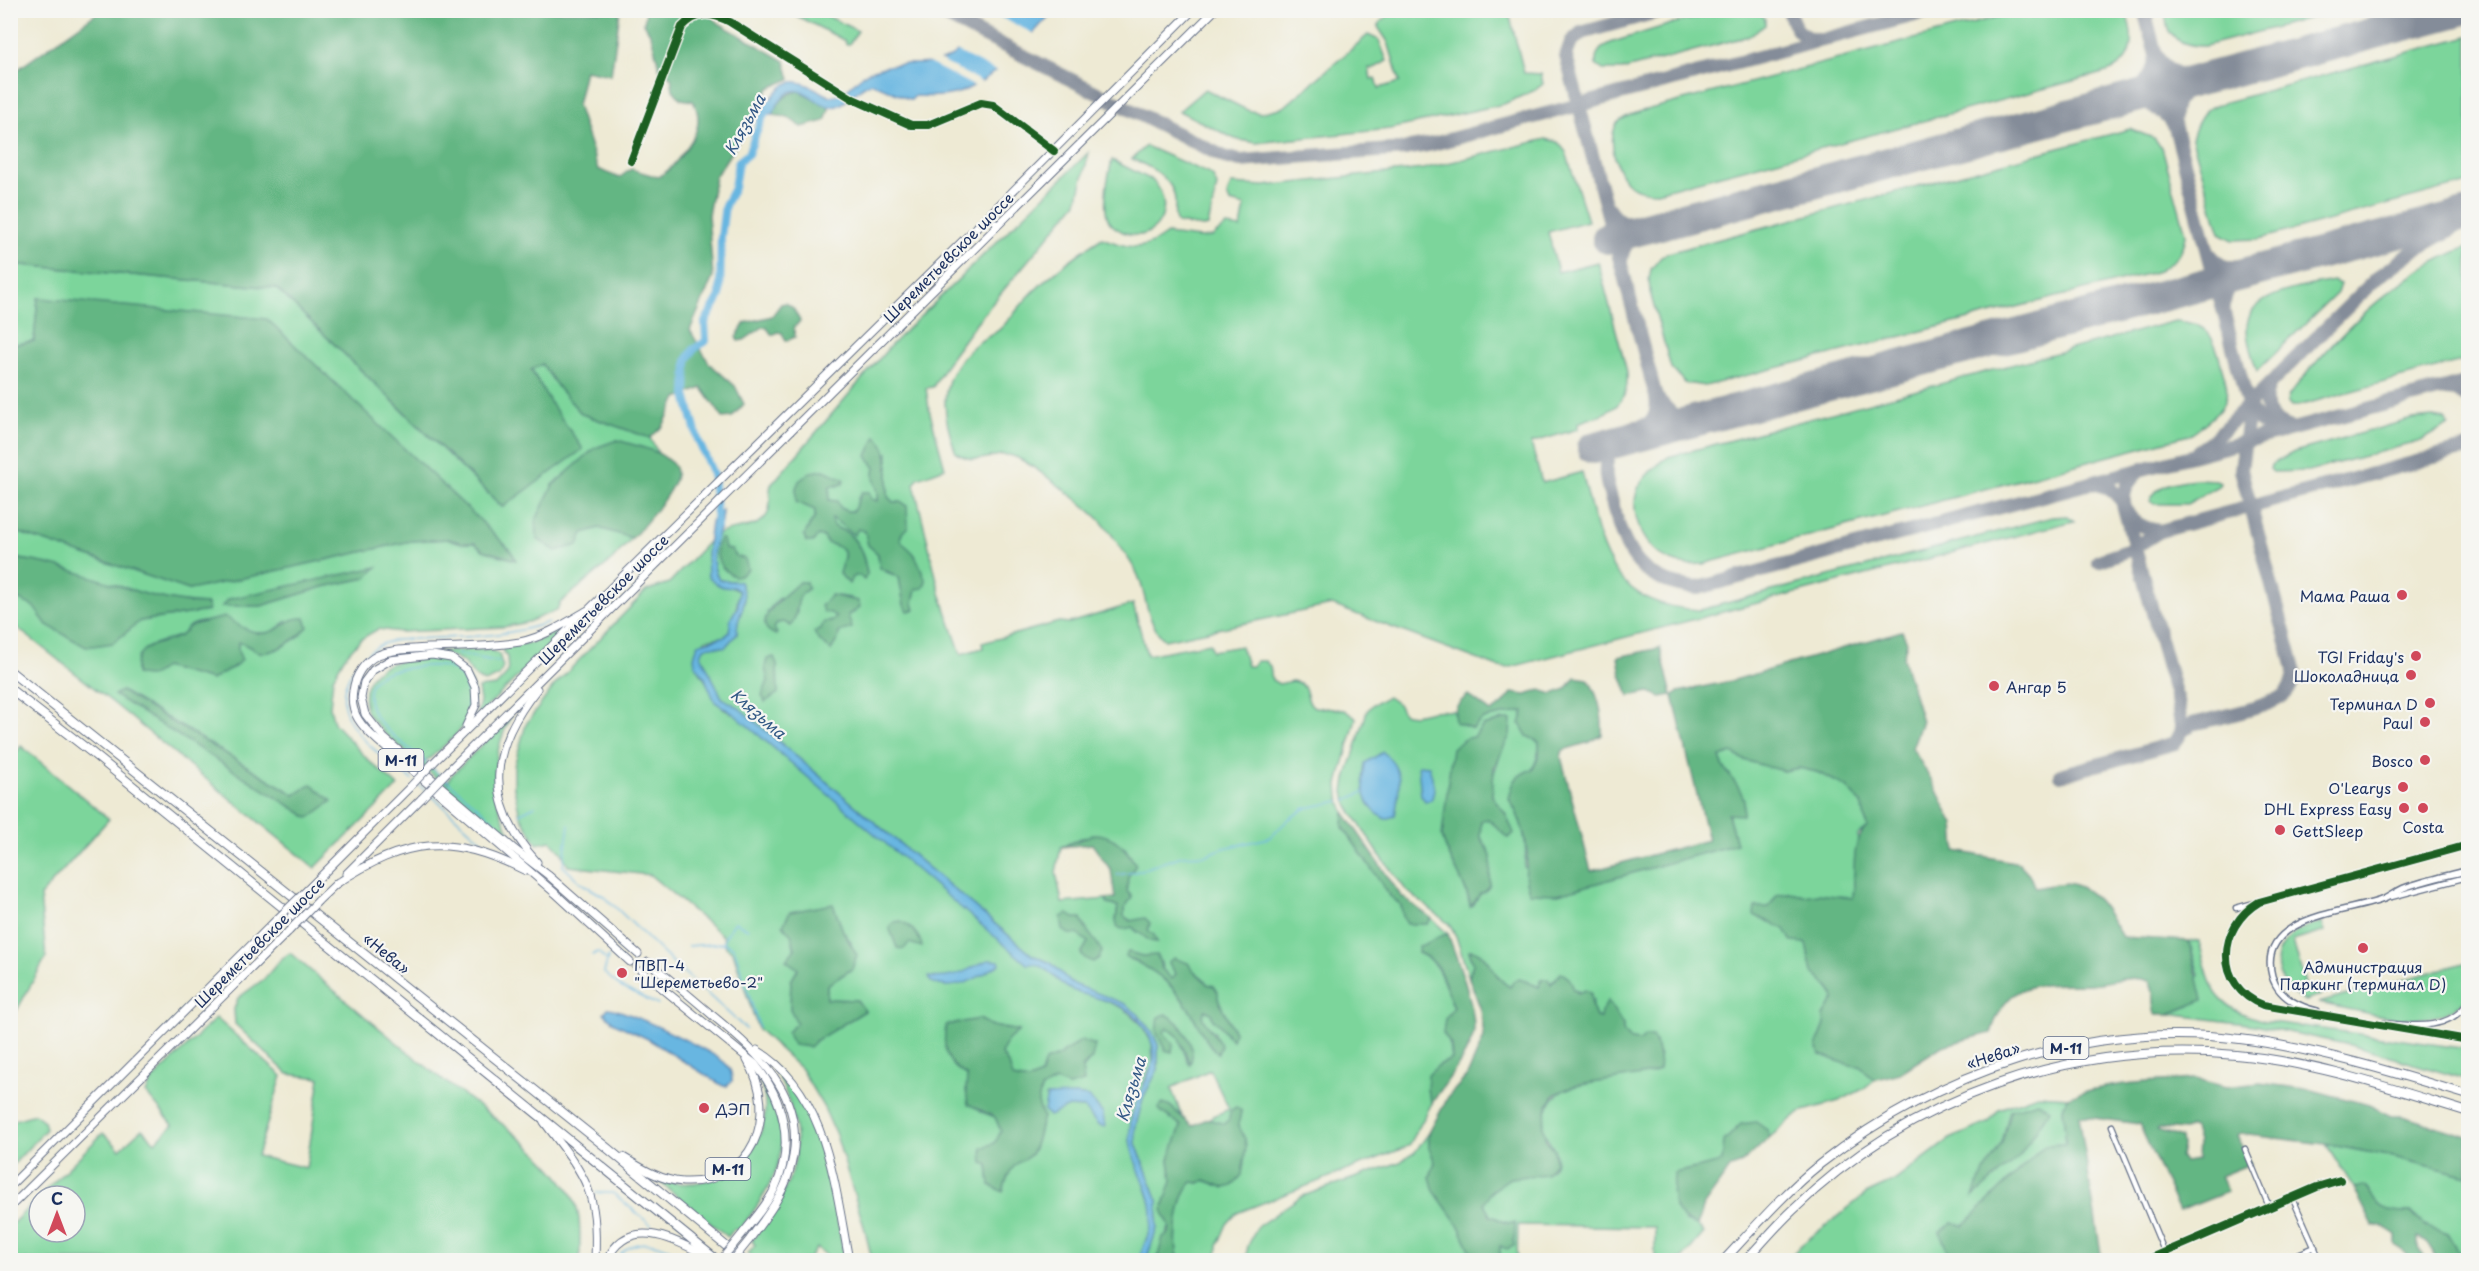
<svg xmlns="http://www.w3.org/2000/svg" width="2479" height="1271" viewBox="0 0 2479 1271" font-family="'Playpen Sans',sans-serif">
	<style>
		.green { fill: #7bd59b; stroke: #4b827c; stroke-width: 1.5; fill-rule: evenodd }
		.forest { fill: #64b683; stroke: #407270; stroke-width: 1.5; fill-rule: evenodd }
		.water { fill: #67b6e1; stroke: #4172a0; stroke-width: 1.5 }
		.pier { fill: #eeead4 }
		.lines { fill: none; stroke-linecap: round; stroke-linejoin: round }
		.stream { stroke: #67b6e1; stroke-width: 1.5 }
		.river { stroke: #67b6e1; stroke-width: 8 }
		.taxiway { stroke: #848c99; stroke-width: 14 }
		.runway { stroke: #848c99; stroke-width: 32 }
		.primary-tunnel { stroke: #c4c5bc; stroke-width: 7; stroke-dasharray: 7 3.5; stroke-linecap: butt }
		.minor-casing { stroke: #657087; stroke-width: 7 }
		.tertiary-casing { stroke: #657087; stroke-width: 8 }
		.primary-casing { stroke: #657087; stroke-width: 9 }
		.motorway-casing { stroke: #657087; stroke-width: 10 }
		.minor { stroke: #fff; stroke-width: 4.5 }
		.tertiary { stroke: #fff; stroke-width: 5 }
		.primary { stroke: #fff; stroke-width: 7 }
		.motorway { stroke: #fff; stroke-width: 8 }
		.primary-bridge-casing { stroke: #657087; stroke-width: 9; stroke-linecap: butt }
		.primary-bridge { stroke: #fff; stroke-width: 7 }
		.cycleway-casing { stroke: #f6f6f2; stroke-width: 11 }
		.cycleway { stroke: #1b5e20; stroke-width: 8 }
		.poi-dot { fill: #d1495b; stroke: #f6f6f2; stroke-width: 2 }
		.labels { text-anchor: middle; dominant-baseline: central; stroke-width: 4.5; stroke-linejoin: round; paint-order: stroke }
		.shield { fill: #f6f6f2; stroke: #5d6b8a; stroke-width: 1.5 }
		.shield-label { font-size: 14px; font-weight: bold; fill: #1b2f5e }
		.street-label { font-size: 15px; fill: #1b2f5e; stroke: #f6f6f2 }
		.poi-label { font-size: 15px; fill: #1b2f5e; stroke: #f6f6f2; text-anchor: end }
		.water-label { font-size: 16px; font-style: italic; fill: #325885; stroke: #f6f6f2 }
	</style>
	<rect width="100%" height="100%" fill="#f6f6f2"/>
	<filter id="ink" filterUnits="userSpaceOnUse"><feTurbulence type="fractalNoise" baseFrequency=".0167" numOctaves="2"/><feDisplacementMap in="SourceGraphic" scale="12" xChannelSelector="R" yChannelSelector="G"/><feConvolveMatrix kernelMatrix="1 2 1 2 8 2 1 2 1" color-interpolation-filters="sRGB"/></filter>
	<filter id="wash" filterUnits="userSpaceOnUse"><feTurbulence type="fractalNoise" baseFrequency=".008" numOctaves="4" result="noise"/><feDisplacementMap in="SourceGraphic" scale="24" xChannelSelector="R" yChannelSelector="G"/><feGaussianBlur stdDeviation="1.35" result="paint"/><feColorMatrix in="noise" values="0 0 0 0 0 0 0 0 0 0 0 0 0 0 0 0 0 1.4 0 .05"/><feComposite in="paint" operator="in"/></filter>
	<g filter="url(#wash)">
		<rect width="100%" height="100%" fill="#eeead4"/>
		<g class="green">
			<path d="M1730,10L1759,11L1765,19V25L1749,36L1622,70H1603L1596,65C1595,52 1601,47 1613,42L1671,24Z"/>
			<path d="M788,11H817L858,31L849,44H846L845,41C826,30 807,22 788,11Z"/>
			<path d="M1394,11H1499L1510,17L1524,73L1541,74L1543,84L1535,90L1504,104L1390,129L1256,143L1235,139L1179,111L1205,89L1247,110L1260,113L1284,107L1368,35L1379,40L1387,61L1373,69L1369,68L1371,79L1376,78L1379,88L1400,82L1388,42L1378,27L1380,22Z"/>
			<path d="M2020,11H2125C2135,35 2136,62 2107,72L1657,192C1648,192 1637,191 1630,185C1617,174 1608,144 1615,127C1618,118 1634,114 1642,111Z"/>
			<path d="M2164,11V10L2337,11L2205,46C2192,46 2176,43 2169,31C2166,25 2166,16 2164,11Z"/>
			<path d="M2468,36V183L2259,239L2233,240L2220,233L2192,139C2197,123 2200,112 2215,105Z"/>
			<path d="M2130,129L2153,138L2162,147L2186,234C2185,252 2173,262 2159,271L1705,386L1685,383L1671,368L1650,292L1649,279L1651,269L1661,257L1668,253Z"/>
			<path d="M1546,139L1558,142L1566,152L1588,221L1548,232L1558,272L1598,262L1627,372C1630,409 1607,412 1578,423V429L1531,443L1542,483L1582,472C1601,548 1607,605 1700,610L2052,517L2068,516L2074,521L1507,668L1498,667L1332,605L1165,640C1147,625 1147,599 1139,578C1135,566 1107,527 1098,518C1083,504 1031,462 1013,456C995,450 982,468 956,453C940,410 938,376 975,345C983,338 995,335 1002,327C1013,316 1022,303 1033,292C1054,271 1077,254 1102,238C1129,248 1142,253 1167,234L1200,238L1212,237L1226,226L1241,228L1245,206L1230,202L1227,195L1231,184L1264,186L1423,169Z"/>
			<path d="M1146,146L1212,175L1217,186L1208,226L1203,227L1177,223C1172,216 1176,209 1175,200C1174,179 1149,166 1132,159Z"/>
			<path d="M1089,152L1077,202L976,323L947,363L933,387L926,388L929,409L945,468L918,478L914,484L940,593L961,654L983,648L982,643L1059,622L1069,623L1133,604L1147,655L1210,643L1212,651L1241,646L1247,666H1252L1257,661H1265L1270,666L1272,680L1279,684L1292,681L1300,683L1305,688L1309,702L1314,707L1344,710L1356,718L1338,784L1339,797L1344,812L1343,827L1390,896L1401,905L1403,917L1427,924L1431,918L1448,934C1437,936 1431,943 1420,946L1418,953C1442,962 1443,986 1454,1008L1445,1019L1452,1059L1439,1065L1427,1090L1432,1103L1410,1144L1404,1148L1237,1213L1227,1224L1218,1245L1217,1260H1179C1173,1243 1178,1195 1192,1182L1199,1183L1205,1180L1218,1186L1245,1139L1238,1126L1241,1111L1225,1124L1207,1119L1229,1109L1210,1070L1171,1088L1182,1116L1170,1106L1169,1119L1176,1121L1182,1126L1169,1160L1172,1181L1164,1205L1163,1212L1170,1225L1157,1260H1146L1157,1228L1158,1201L1136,1144L1135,1129L1143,1098L1158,1069V1045L1153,1034L1138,1014L1071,983L1051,963L1032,955L739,708L722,698L701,655L703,648L710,646L725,647L737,634C736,611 751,608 740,582L719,580C711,564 711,551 717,535C732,525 759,532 768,513C772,504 768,494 771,485L892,344ZM888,453V497L893,502L902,532L901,539L903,546L915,555L923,575L913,596V603L904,605L899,577L886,572L878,561V554L868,544L865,531L858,529L854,534L832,517V524C837,530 843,529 849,534C862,546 864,557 867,574L852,577L841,566C851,552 840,546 827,543L824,537L807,529L815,517V510L809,506L824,470L837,486H830L829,500L846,511H853L857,506L858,498L878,501C882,473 863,483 888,453ZM799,582C802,594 796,601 797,613L784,622L777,623L774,629L767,612L777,600L789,593ZM831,595L851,598L855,612L848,615L831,650L818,639L815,632L837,617L831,612L827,601ZM1080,838H1088L1125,848L1132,859L1131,871L1127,877L1124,916C1132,922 1140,924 1148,930L1137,932L1132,927L1118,928L1116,921L1118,906L1108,904L1106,899L1062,903L1056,872L1061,847ZM1128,952L1161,962L1162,969L1172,980L1177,974L1172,968L1181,962L1188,963L1191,969L1203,978L1218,999L1234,1032L1227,1035L1219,1024L1213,1020L1211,1013L1205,1010L1202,1016L1204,1023L1215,1033L1218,1053C1204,1043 1197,1020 1187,1006C1171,983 1151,968 1128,952ZM1177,1022L1192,1048L1188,1062L1178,1036L1167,1027L1163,1033L1165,1050L1156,1031Z"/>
			<path d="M1112,160L1152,180C1178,205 1157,247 1123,232C1115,228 1109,224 1107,216C1103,199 1108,177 1112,160Z"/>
			<path d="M2468,247V359L2298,406H2291L2287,401L2289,395C2335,337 2397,272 2468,247Z"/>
			<path d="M11,264L276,288L502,507L550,402L531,369L542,364L560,390L582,414L650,438L659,455L617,440L583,533L599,528L632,538L612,560L560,603L557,610L528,622L504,627L400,632L378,629L361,639L344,658L333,678L330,707L334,723L369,761L398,786L315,868L112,702L11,623V596L34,606L47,625L113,643L140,621L207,611V604C141,603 78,565 11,558V530L189,590L411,541L449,539L462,543H475L483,550L515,560C512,549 490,533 482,522L38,298L34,341L11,345ZM366,578L323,587L261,606L223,605ZM226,618C237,625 256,637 271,632C276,630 282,625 287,621L301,635L276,650L256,651L248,644L238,642L235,667L225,671L212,680L164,667L154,644L182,635L188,627L197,623ZM122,691L295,795L115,695Z"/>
			<path d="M2333,281L2340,284L2337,293L2257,371C2253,358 2247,344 2247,330C2245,292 2306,287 2333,281Z"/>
			<path d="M2175,321C2210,323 2214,337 2222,368C2225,379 2229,389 2225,400C2221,414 2200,427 2189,435L1703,564C1692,565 1682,566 1671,561C1646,551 1629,517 1637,491C1642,476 1657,466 1668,457Z"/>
			<path d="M2433,417L2446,419L2449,425L2421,441L2308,471L2273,472L2270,469L2271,465L2294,452L2412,419Z"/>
			<path d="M2196,479L2216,480L2220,482L2219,486L2187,504H2154L2150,501C2156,483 2180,481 2196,479Z"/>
			<path d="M709,541L708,576L739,591C738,602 732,628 726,636L705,640L695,664L723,709L735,715L1034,963L1048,969L1059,981L1123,1008L1141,1024L1152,1043L1153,1065L1147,1075L1131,1118L1130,1140L1152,1206L1153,1220L1139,1260H872L865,1230L836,1135L824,1108L801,1069L758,1029L733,952L726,947L723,936L650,875L568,866L562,853L551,841L537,844L520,815L514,789V766L526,724L554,686L646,591L669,583ZM833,905L843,931L851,942L852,969L827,985V999L857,1000L865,1011L815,1041L790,1009L791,981L798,969L792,936ZM979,1019L992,1026L1019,1031L1007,1040L1001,1054L1009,1065L1013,1078L1028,1081L1041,1075L1045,1061L1058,1056L1082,1040L1092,1058L1069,1086L1055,1081L1041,1089L1037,1103L1043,1117C1038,1129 1038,1143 1031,1154C1028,1158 1024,1159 1019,1162C1009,1169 1006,1180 1003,1191L990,1185L988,1165L1001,1131L995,1117L981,1112L966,1090ZM1046,1096L1089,1097L1103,1114L1098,1125L1084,1108L1069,1107L1049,1115Z"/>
			<path d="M566,628L476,718L480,701L478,688L496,686L508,673L507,657L501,648L534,642Z"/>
			<path d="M488,649L499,654L503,667L499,676L485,682C473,679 471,670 464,663C455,655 443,654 432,652Z"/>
			<path d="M432,658C464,661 484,687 468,718C460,734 442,747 429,759L424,761L448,783L450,777L512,714C494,749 488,788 506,825C509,833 516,842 519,849L386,735C380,728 372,721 367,713C364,706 364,698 365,690C373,659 407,660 432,658Z"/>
			<path d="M1388,697L1398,704L1403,713C1415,717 1421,713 1433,711C1439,710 1447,711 1454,711L1455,722L1483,719L1525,710L1527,736L1539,742C1540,766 1524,781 1509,799C1522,819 1529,844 1524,867L1558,894L1736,844L1728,814L1730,774L1722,767L1720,757L1732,753L1744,760L1783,771L1799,768L1817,772L1847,787L1862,804L1867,827L1858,835L1853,899C1839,893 1820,897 1805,896C1800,896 1796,893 1791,893C1787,892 1781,894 1777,895L1769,907L1755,915L1786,929L1807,943L1812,972C1820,979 1831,988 1835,998L1824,1016L1825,1025L1817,1045L1820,1055L1860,1066L1874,1080L1863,1089L1839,1101L1800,1112L1770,1137L1767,1130L1723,1162L1675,1173L1685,1222L1697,1226L1704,1233L1681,1260H1655V1227L1518,1225L1517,1260H1499L1500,1246L1514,1223C1504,1225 1499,1217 1490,1216L1484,1203C1490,1191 1503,1179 1516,1176C1532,1173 1564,1179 1554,1149C1544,1134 1540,1132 1546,1112C1556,1079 1597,1085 1625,1077C1637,1074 1649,1062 1660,1055C1653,1045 1642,1041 1630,1040L1623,1032V1025C1618,1019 1617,1013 1611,1009L1600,1018L1596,1017L1592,1007L1593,1000L1556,978C1548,988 1536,989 1527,980L1510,987C1493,979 1487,948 1469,951L1473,964L1469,978L1456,936L1449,924L1406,890L1379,854L1347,805L1344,792L1346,779L1367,711L1373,704ZM1503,720C1502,732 1502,746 1499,758C1496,771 1488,780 1492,796C1494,805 1504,810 1508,819L1503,834L1494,822L1487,819L1481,821L1480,836L1488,849L1486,891L1480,894L1473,906L1470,907C1466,880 1448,861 1442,836L1474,737L1483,726Z"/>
			<path d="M21,746L109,819L40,896L46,957L11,1021L10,762Z"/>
			<path d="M2322,922L2325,931L2293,941L2306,988L2317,987L2321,991L2320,996L2305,1001C2281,990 2266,960 2288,939C2297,929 2310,926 2322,922Z"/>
			<path d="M2189,941H2199C2211,989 2212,1007 2265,1021L2468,1049V1080L2350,1045L2254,1025L2169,1014L2190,1006L2199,975Z"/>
			<path d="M290,953C339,995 388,1036 438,1076C479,1108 545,1149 571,1194C583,1214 579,1238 580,1260H11V1225L39,1197V1232H75V1196H40L103,1133L120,1149L142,1129L155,1142L173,1125L146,1093L153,1079L216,1018L282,1076L257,1156L306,1168L320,1078L288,1074L235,1024L234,1009L238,998L264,979L281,959Z"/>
			<path d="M2468,962C2469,972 2471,986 2468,995C2466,1001 2460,1004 2455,1008C2422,1031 2356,1010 2319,1003Z"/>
			<path d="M770,1063C825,1115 831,1190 845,1260H833L817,1248L808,1260H757L748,1253L755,1245L752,1241C765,1220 782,1199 790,1177C805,1141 791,1094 770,1063Z"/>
			<path d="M756,1070C801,1130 782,1178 739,1230L734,1229L728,1237L656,1179C726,1201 789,1138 756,1070Z"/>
			<path d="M2037,1095L2067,1097L2063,1109L2066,1144L2045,1145L1963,1227L1940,1232L1951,1260H1787L1801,1245L1866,1194L1894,1181L1950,1139L1988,1123L1999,1109Z"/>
			<path d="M35,1114L44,1121L46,1129L11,1167V1121Z"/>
			<path d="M1429,1133V1148L1435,1162L1430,1177L1459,1226L1475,1260H1245L1248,1246L1257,1227L1300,1197L1400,1162L1415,1152Z"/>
			<path d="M2326,1144L2394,1157L2468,1176V1257L2457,1250L2447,1233L2425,1226L2410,1212C2398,1212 2385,1212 2376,1203C2366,1193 2375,1185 2354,1188Z"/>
		</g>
		<g class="forest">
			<path d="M100,11H620L611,75L585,70L577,105L598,169L619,178L631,169L658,177C669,172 675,163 682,154C696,136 704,122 693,101L681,99L673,90L671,77L660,70L651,35L644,23L646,11H705L720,24L785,61L790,79L769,88L748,126L715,177L708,215L713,277L690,330L709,363L735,386L744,404L732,417L723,418L702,388L677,398L663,426L650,438L582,414L560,390L542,364L531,370L550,402L583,449L503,507L276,288L11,264L10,75Z"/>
			<path d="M799,91L830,106L825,121L802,127L787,117L772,115C778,102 785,94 799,91Z"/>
			<path d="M38,298L267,319L482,522C491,534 511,546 516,560L483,550L475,543H462L449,539L411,541L189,590L11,530V345L34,341Z"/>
			<path d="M786,303L793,308L800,321L794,328L795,337L786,341L782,333L778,332L772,335L767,328L763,327L744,340L738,341L736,337L745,323L772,316L781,304Z"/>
			<path d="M876,436C892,448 887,478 888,497L893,502H900L907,506L908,527C891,541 907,544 914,554C917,558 924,576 926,581L923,588L916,589L913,603L915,610L908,611L904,605L899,577L880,568L878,554L868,545L865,531L858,529L854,535L832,518V524C837,530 843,529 849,534C861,546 864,558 867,574L864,580L859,575L852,577L849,584L839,573C845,554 851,549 827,543L824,537L817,536L813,542H806L804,535L815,517V510L796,502V488L799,481L811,472L824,470L844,479L843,484L830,486L829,500L837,501C840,509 844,512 853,511L862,492H869L871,499L878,501C880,487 871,483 875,468L867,456Z"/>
			<path d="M617,440C633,445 657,449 669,461C673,463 676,468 676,473C677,487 643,527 632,538L599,528L583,533L578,545L556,551L537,539L536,520L553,485L595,448Z"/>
			<path d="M720,539H723L725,549L732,550L736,556L745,559L748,569L741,575L734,576C719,569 712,554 720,539Z"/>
			<path d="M10,558C78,563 140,603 207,604L208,611L140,621L113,643L86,647L47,625L33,606L11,596Z"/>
			<path d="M377,567L366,578L323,587L261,606H222L229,599Z"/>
			<path d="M799,582H806L808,589C793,597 800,613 791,626L784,622L777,623L774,629L777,633L776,635C744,623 789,593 799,582Z"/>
			<path d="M831,595L858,601L860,607L848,615L852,628L839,632L838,639L831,650L818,639L814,632L820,629L824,622H831L836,617L831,613L824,612L821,606Z"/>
			<path d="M226,617C237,625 256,637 270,632C285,628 286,617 305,618L308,627C298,638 270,658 256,651C249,647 246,644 238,642V651L242,660C233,669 222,672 212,680L164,667C155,676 149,678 136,674C133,642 159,646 180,636C184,634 186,629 190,626C195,623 218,619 226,617Z"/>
			<path d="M1902,631L1907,642L1903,658L1922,721L1912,748L1931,779L1954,824L1956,851L2019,863L2029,874L2035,888C2046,887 2062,881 2072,884C2098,891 2109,916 2122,937L2189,941L2203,1000L2169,1014H2156C2152,1002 2156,993 2149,981C2128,974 2111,983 2090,984C2041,986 2008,975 1991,1033L1942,1046L1900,1073L1874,1080L1860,1066C1847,1067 1834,1058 1820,1055L1817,1045L1825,1025L1824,1016L1835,998C1832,988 1820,979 1812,972L1806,943L1792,942L1785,929L1754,915L1755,907H1769L1777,895L1791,893L1804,896L1818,894L1853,898C1856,875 1849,844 1867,827L1862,804L1847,787L1817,772L1799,768L1783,771L1744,760L1732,753L1720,757C1723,773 1740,783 1744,800C1745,804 1743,810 1743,815L1728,814L1736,844L1558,894L1530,893C1521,874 1528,869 1527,850C1525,833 1519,814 1509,799C1513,781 1515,775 1533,769L1539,756V742L1527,736L1520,724L1524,711L1483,719L1473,729L1455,722C1453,708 1457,704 1468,695L1491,712L1503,704L1512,693L1526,695L1540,690L1553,694L1566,689L1575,677L1588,679C1599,696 1603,715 1602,735L1590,742L1563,750L1561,757L1591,871L1708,840L1673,696L1678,692L1731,681Z"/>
			<path d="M1660,648L1672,695L1661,697L1649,692L1629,696L1621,674L1618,657Z"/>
			<path d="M774,657L777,664L778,693L765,702L762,695L768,681L765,667L767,659Z"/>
			<path d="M121,691L295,795L311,784L332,801L309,818L114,695Z"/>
			<path d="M1503,720H1511L1510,735L1494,767L1492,796L1505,813L1514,833L1509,838C1500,833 1496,824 1487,819L1481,821L1480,836L1491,856L1490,885L1486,891L1480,894L1471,907C1466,881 1448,861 1442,836L1452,748L1467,738L1474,737L1483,726Z"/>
			<path d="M1344,812L1401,896L1431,918L1427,924H1407L1403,917L1401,905L1390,896L1343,827Z"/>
			<path d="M1094,834C1115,834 1126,849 1136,865L1128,877L1127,891L1132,897L1124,909V916L1130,921L1145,918L1150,923L1148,930L1154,935L1157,942L1150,941L1132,927L1125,929L1118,928L1116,921L1118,906L1108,904L1106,899L1115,898L1111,870L1092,844L1061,847Z"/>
			<path d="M833,904L843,931L857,955L852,969L827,985V999L857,1000L865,1011L815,1041L809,1047L794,1045L787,1032L797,1023L790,1009L791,981L798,969L786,960L795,949L792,936L783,925L790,912Z"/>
			<path d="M1068,914L1074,918H1081C1084,932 1097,939 1102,952L1099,958L1093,962L1086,959L1081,954L1088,942L1077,934H1069L1063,930L1061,917Z"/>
			<path d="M901,921C910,925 921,937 922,947L909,943L904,949L897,948L889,927L894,922Z"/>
			<path d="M1448,934C1456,957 1479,1013 1473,1036C1467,1057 1444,1084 1432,1103L1427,1090L1428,1075L1439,1065L1452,1059L1451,1045L1443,1033L1445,1019L1454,1007C1444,987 1443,960 1418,953L1419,946C1431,943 1436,936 1448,934Z"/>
			<path d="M1469,950C1489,950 1492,978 1510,987L1514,981L1520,979L1539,987L1541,980L1548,979L1551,984L1561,973C1569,977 1572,980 1573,989L1578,993L1585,990L1591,993L1592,1007L1596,1017L1600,1018L1601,1012L1608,1001L1623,1025V1032L1630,1040L1640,1041L1645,1036H1652C1657,1043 1661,1060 1659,1069L1653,1073L1574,1086L1555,1094L1547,1106L1543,1127L1546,1141L1554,1149L1555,1163L1546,1174L1510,1178L1491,1191L1484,1203L1490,1216C1500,1218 1504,1225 1515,1223L1514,1246L1507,1249L1500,1246V1260H1475L1459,1226L1434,1191L1430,1177L1435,1162L1429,1148V1133L1448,1097L1467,1076L1484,1037L1481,1010L1469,978L1473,964Z"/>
			<path d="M1128,952L1142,956L1157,955L1162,969L1172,979L1176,974L1168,962L1174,958L1188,963C1192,972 1202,976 1207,984L1214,986L1218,992V999L1234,1032L1232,1040L1219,1024L1213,1020L1211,1013L1205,1010L1202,1016C1206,1027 1216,1035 1221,1046L1218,1053C1204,1042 1197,1020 1187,1006C1169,979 1153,970 1125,956Z"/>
			<path d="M1166,1014C1181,1022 1198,1047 1190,1064L1178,1036L1167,1027L1164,1033L1173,1044L1172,1052L1165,1050L1156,1031L1159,1017Z"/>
			<path d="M979,1019L992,1026L1019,1031L1008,1040L1001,1054L1009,1065L1013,1078L1028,1081L1041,1075L1045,1061L1058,1056L1082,1040L1095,1045L1092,1058L1082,1068L1084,1082L1069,1086L1055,1081L1041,1089L1038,1103L1043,1117C1038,1129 1038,1143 1031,1154C1028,1158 1024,1159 1019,1162C1009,1169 1006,1180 1003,1192L990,1185L988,1165L983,1163L982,1148L995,1143L1001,1131L995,1117L968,1104L966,1090L967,1076C945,1063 942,1049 946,1025Z"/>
			<path d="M2196,1079L2226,1087L2260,1083L2312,1090L2369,1105L2391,1116H2402L2468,1136V1176L2394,1157L2326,1144L2240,1134L2237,1136L2250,1164L2220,1176L2227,1192L2179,1211L2139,1124L2079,1116L2102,1260H1951L1940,1232L1954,1222L1963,1226L2045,1145L2066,1144L2063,1109L2067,1097C2108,1082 2153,1082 2196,1079ZM2190,1127L2194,1128L2198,1142L2197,1160L2184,1162L2180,1156L2182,1146L2181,1138L2157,1130L2159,1128L2184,1130Z"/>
			<path d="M2038,1102L2050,1109L2019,1157L1973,1197L1978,1183L2002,1143L2010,1110Z"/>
			<path d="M1163,1103L1170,1106L1192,1126L1207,1119L1225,1124L1229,1119L1230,1111L1236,1107L1241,1111L1238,1126L1245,1139L1246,1147L1242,1175L1232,1186L1225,1188L1205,1180L1199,1183L1192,1182C1178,1195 1173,1243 1179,1260H1157L1163,1237L1169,1233L1170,1226L1163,1212L1164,1205L1172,1181L1169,1160L1181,1126C1174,1118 1165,1117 1158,1108Z"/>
			<path d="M1756,1122L1767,1130L1770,1137L1742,1163L1731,1167L1704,1205L1697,1226C1672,1218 1669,1197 1675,1173L1722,1162L1724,1141L1741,1124Z"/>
			<path d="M2364,1186C2372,1191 2370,1196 2376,1202C2385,1212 2398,1212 2410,1212L2425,1226L2447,1233L2457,1250L2468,1257V1260H2438L2426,1241L2418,1237V1247L2426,1260H2412L2396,1245V1235L2384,1227L2373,1226L2354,1188Z"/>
		</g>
		<g class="water">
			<path d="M997,11H1054C1026,39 997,80 958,93C944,97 930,97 915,96L911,100L872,83C859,85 850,102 837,106C813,113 798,62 772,115L763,111C786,74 794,76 829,96C844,97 852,83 863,75C868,72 878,68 884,67C906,60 932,69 952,56C968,45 983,25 997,11Z"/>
			<path d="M722,510C722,537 704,552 719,580L740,582C751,608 736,611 737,634L725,647L710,646L704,648L701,655L722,698L739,708L1032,955L1051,963L1071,983L1125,1004L1138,1014L1153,1034L1158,1045V1069L1143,1098L1135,1129L1136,1144L1158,1201L1157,1228L1146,1260H1139C1142,1246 1152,1232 1152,1217C1153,1190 1132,1166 1130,1139C1128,1112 1143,1090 1152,1066C1160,1045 1141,1018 1124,1008C1107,999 1089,997 1072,990C1054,983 1049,962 1027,964L735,715L715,702L704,676L695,664L694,657L698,644L726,636L729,632L731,618L738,606L739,591L733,587C722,589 715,584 708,576L707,554L711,521Z"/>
			<path d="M1383,752C1406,772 1399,789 1395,816L1385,819C1363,807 1361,787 1365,763Z"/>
			<path d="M1418,765L1429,766C1432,779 1437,788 1431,800L1425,801L1421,795Z"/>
			<path d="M988,960L999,961L1000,964C979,977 953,995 930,981L929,977C957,980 965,970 988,960Z"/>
			<path d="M608,1008C624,1009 715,1052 726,1064C731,1069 732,1074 732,1081L727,1086H723L648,1039L614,1023L604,1013Z"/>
			<path d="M1076,1095L1089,1097L1103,1114L1105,1127L1098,1125L1084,1108L1069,1107L1049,1116L1044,1110L1047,1096Z"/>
		</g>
		<g class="pier">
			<path d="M991,13L1035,34L998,72L954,50Z"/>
			<path d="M937,59L984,83L978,88L923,60Z"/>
		</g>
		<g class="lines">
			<g class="stream">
				<path d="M457,654L500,662"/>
				<path d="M428,764C412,750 380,729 372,710C368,701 367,688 374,680C382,671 398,669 409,668C449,661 473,668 467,715"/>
				<path d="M432,768L439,774"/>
				<path d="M445,779L497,823"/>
				<path d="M412,780C379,753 317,716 356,666C368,651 378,643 397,640C449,636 500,640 549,622"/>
				<path d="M416,783L426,791"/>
				<path d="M430,794L488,847"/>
				<path d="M1346,800L1364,792"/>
				<path d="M519,814L535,806"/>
				<path d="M569,825L563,866L581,883L605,897L669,959L746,1029"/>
				<path d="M1117,875L1135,872L1182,856L1206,855L1224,848L1269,838L1289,819L1306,808L1340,801"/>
				<path d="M724,942L725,937L735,922L748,929"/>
				<path d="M688,946L724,943L734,948L759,1027"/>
				<path d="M592,955L598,952L605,959"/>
				<path d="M608,957L604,973L621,987L658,1005"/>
				<path d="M596,1193H613L651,1225"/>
				<path d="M616,1260C635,1232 665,1244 688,1260"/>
			</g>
			<path class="river" d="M717,525L713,474L698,440L686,395L687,360L694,349L706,341L705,322L720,296L721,237L725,205L734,188L738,162L748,154L762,118L771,103"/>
			<g class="taxiway">
				<path d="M933,10L1224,157L1240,161L1405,149L1433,144L1934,10"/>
				<path d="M1664,10L1581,33L1571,42L1566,56L1656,397L1672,414L1695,420"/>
				<path d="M1789,10C1793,27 1800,38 1818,40"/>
				<path d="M2144,10L2249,408L2241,470L2294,669C2294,678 2292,687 2285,694C2272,707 2213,719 2192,724L2182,731"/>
				<path d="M2156,57C2152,77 2143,89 2126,100C2146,101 2160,107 2172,124"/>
				<path d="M2157,57C2168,73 2184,77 2202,80"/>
				<path d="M2174,117C2173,98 2186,88 2202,80"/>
				<path d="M1608,208C1619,225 1633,228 1652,225C1635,232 1623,242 1621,261"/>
				<path d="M2209,253C2221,269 2234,271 2253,271C2236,278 2224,287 2224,307"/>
				<path d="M2270,384C2258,407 2272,424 2294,429"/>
				<path d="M2445,390L2456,391L2468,399"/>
				<path d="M1656,397C1663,439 1614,430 1607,461C1603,475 1609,489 1612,502C1625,554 1640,583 1698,588L2468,382"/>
				<path d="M2249,407C2256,421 2267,429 2283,430"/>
				<path d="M2198,451L2211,442L2377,278L2413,251L2468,220"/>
				<path d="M2139,471C2111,496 2124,527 2160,531"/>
				<path d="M2098,561L2130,550L2160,531L2468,448"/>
				<path d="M2061,775L2175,743L2182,731L2177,700L2122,501L2110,488L2092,483"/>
			</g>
			<g class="runway">
				<path d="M1608,238L2461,10"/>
				<path d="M1593,448L2468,214"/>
			</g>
		</g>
	</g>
	<g filter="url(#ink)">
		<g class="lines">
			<path class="primary-tunnel" d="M630,962L641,971"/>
			<defs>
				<g id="minor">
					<path d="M631,161L682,27C697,11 711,12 730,22L853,99L911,125H928L981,103L993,105L1054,151"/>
					<path d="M992,212V221L1000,224"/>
					<path d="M2391,897L2463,878"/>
					<path d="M2236,908L2258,902"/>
					<path d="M2384,1023C2414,1026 2450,1031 2468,1002"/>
					<path d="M2112,1126L2164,1251"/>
					<path d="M2245,1149L2270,1209"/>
					<path d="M2293,1199L2320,1260"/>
					<path d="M2147,1260L2317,1187L2340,1180"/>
					<path d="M2284,1260L2315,1247"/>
				</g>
				<g id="tertiary">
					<path d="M2468,845L2259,902C2217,927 2214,986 2263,1005L2468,1040"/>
					<path d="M2317,1011C2297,1006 2278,997 2272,976C2256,915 2348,913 2384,899C2391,896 2397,891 2404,888C2423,881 2442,877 2462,872"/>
				</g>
				<g id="primary">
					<path d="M586,611C564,624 544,637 520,642C490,647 459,647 428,648C412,649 393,649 378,655C364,662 355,675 353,691C349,713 362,727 378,741L555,893L630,962"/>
					<path d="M466,726L476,705L475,687L467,670L451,658L432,655L390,660L373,670L364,682L361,698L365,714L384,738L513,848L548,875L638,954"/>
					<path d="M433,763L992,212L1193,10"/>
					<path d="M446,773L1215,10"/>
					<path d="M537,862C483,803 489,749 537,689"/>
					<path d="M346,874L422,798"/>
					<path d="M336,884C407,838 449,833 526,871"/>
					<path d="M307,890L410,787"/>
					<path d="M318,901L338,882"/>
					<path d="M648,962C670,979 691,997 712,1015C763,1057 813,1102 788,1176C780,1200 764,1219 750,1239"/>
					<path d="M641,971L755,1064C784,1099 795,1145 775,1188C767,1205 754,1219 743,1233"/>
					<path d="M757,1050C828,1092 835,1188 849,1260"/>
					<path d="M544,1122C586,1177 598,1189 595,1260"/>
					<path d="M623,1157C641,1168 662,1181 683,1182C753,1185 780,1115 747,1060"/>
					<path d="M10,1186L276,920"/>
					<path d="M10,1207L289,931"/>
					<path d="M607,1260C629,1212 678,1242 711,1258"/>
				</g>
				<g id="motorway">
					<path d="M10,671L606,1147L743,1260"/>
					<path d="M10,689L91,752L717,1260"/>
					<path d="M1724,1260C1755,1227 1785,1192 1820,1164C1938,1072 2089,1020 2240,1039C2318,1049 2393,1072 2468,1095"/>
					<path d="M1746,1260C1761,1244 1776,1226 1792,1211C1910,1096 2072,1040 2236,1055C2315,1062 2393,1089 2468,1112"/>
				</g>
			</defs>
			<use href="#minor" class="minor-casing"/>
			<use href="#tertiary" class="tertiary-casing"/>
			<use href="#primary" class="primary-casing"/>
			<use href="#motorway" class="motorway-casing"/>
			<use href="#minor" class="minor"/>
			<use href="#tertiary" class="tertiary"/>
			<use href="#primary" class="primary"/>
			<use href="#motorway" class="motorway"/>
			<defs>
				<g id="primary-bridge">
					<path d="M410,787L433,763"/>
					<path d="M422,798L446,773"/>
					<path d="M276,920L307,890"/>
					<path d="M289,931L318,901"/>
					<path d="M721,1260L743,1233"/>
					<path d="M733,1260L750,1239"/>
				</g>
			</defs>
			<use href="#primary-bridge" class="primary-bridge-casing"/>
			<use href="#primary-bridge" class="primary-bridge"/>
			<defs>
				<g id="cycleway">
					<path d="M631,161L682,27C697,11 711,12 730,22L853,99L911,125H928L981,103L993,105L1054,151"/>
					<path d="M2468,845L2259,902C2217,927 2214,986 2263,1005L2468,1040"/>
					<path d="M2147,1260L2317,1187L2340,1180"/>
				</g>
			</defs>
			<use href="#cycleway" class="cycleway-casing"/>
			<use href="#cycleway" class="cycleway"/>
		</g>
	</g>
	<g class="poi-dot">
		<circle cx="2402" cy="595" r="6"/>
		<circle cx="2416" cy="656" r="6"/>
		<circle cx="2411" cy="675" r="6"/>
		<circle cx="1994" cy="686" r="6"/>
		<circle cx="2430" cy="703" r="6"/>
		<circle cx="2425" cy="722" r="6"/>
		<circle cx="2425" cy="760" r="6"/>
		<circle cx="2403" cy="787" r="6"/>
		<circle cx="2404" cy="808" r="6"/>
		<circle cx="2423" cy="808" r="6"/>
		<circle cx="2280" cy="830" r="6"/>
		<circle cx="2363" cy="948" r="6"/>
		<circle cx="622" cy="973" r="6"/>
		<circle cx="704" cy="1108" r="6"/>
	</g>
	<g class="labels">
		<g class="shield">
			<rect x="378.5" y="749" width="45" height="22" rx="4.5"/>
			<rect x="2043.5" y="1037" width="45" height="22" rx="4.5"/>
			<rect x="705.5" y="1158" width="45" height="22" rx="4.5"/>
		</g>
		<g class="shield-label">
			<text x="401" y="760">М-11</text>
			<text x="2066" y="1048">М-11</text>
			<text x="728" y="1169">М-11</text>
		</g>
		<g class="street-label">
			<text transform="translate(948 257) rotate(-45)">Шереметьевское шоссе</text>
			<text transform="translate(603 599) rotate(-45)">Шереметьевское шоссе</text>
			<text transform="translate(259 942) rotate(-45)">Шереметьевское шоссе</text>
			<text transform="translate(387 953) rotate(39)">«Нева»</text>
			<text transform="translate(1993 1055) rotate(-18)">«Нева»</text>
		</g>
		<g class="poi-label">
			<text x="2390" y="595">Мама Раша</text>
			<text x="2404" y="656">TGI Friday's</text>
			<text x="2399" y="675">Шоколадница</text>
			<text x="2006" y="686" text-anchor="start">Ангар 5</text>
			<text x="2418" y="703">Терминал D</text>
			<text x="2413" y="722">Paul</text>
			<text x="2413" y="760">Bosco</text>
			<text x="2391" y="787">O'Learys</text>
			<text x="2392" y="808">DHL Express Easy</text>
			<text x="2423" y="826" text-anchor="middle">Costa</text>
			<text x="2292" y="830" text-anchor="start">GettSleep</text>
			<text x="634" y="964" text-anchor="start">ПВП-4<tspan x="634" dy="17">"Шереметьево-2"</tspan></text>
			<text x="2363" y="966" text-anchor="middle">Администрация<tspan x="2363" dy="17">Паркинг (терминал D)</tspan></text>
			<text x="716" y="1108" text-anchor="start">ДЭП</text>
		</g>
		<g class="water-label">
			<text transform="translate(744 124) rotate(-61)">Клязьма</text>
			<text transform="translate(759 713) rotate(41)">Клязьма</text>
			<text transform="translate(1130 1089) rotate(-73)">Клязьма</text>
		</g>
	</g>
	<rect width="2479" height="1271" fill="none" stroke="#f6f6f2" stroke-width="36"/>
	<g transform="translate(57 1214)"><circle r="28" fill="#f6f6f2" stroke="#9ea6b7" stroke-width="1.5"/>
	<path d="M0-4.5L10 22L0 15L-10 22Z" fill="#d1495b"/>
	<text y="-9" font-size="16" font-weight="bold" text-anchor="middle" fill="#1b2f5e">С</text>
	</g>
</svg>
